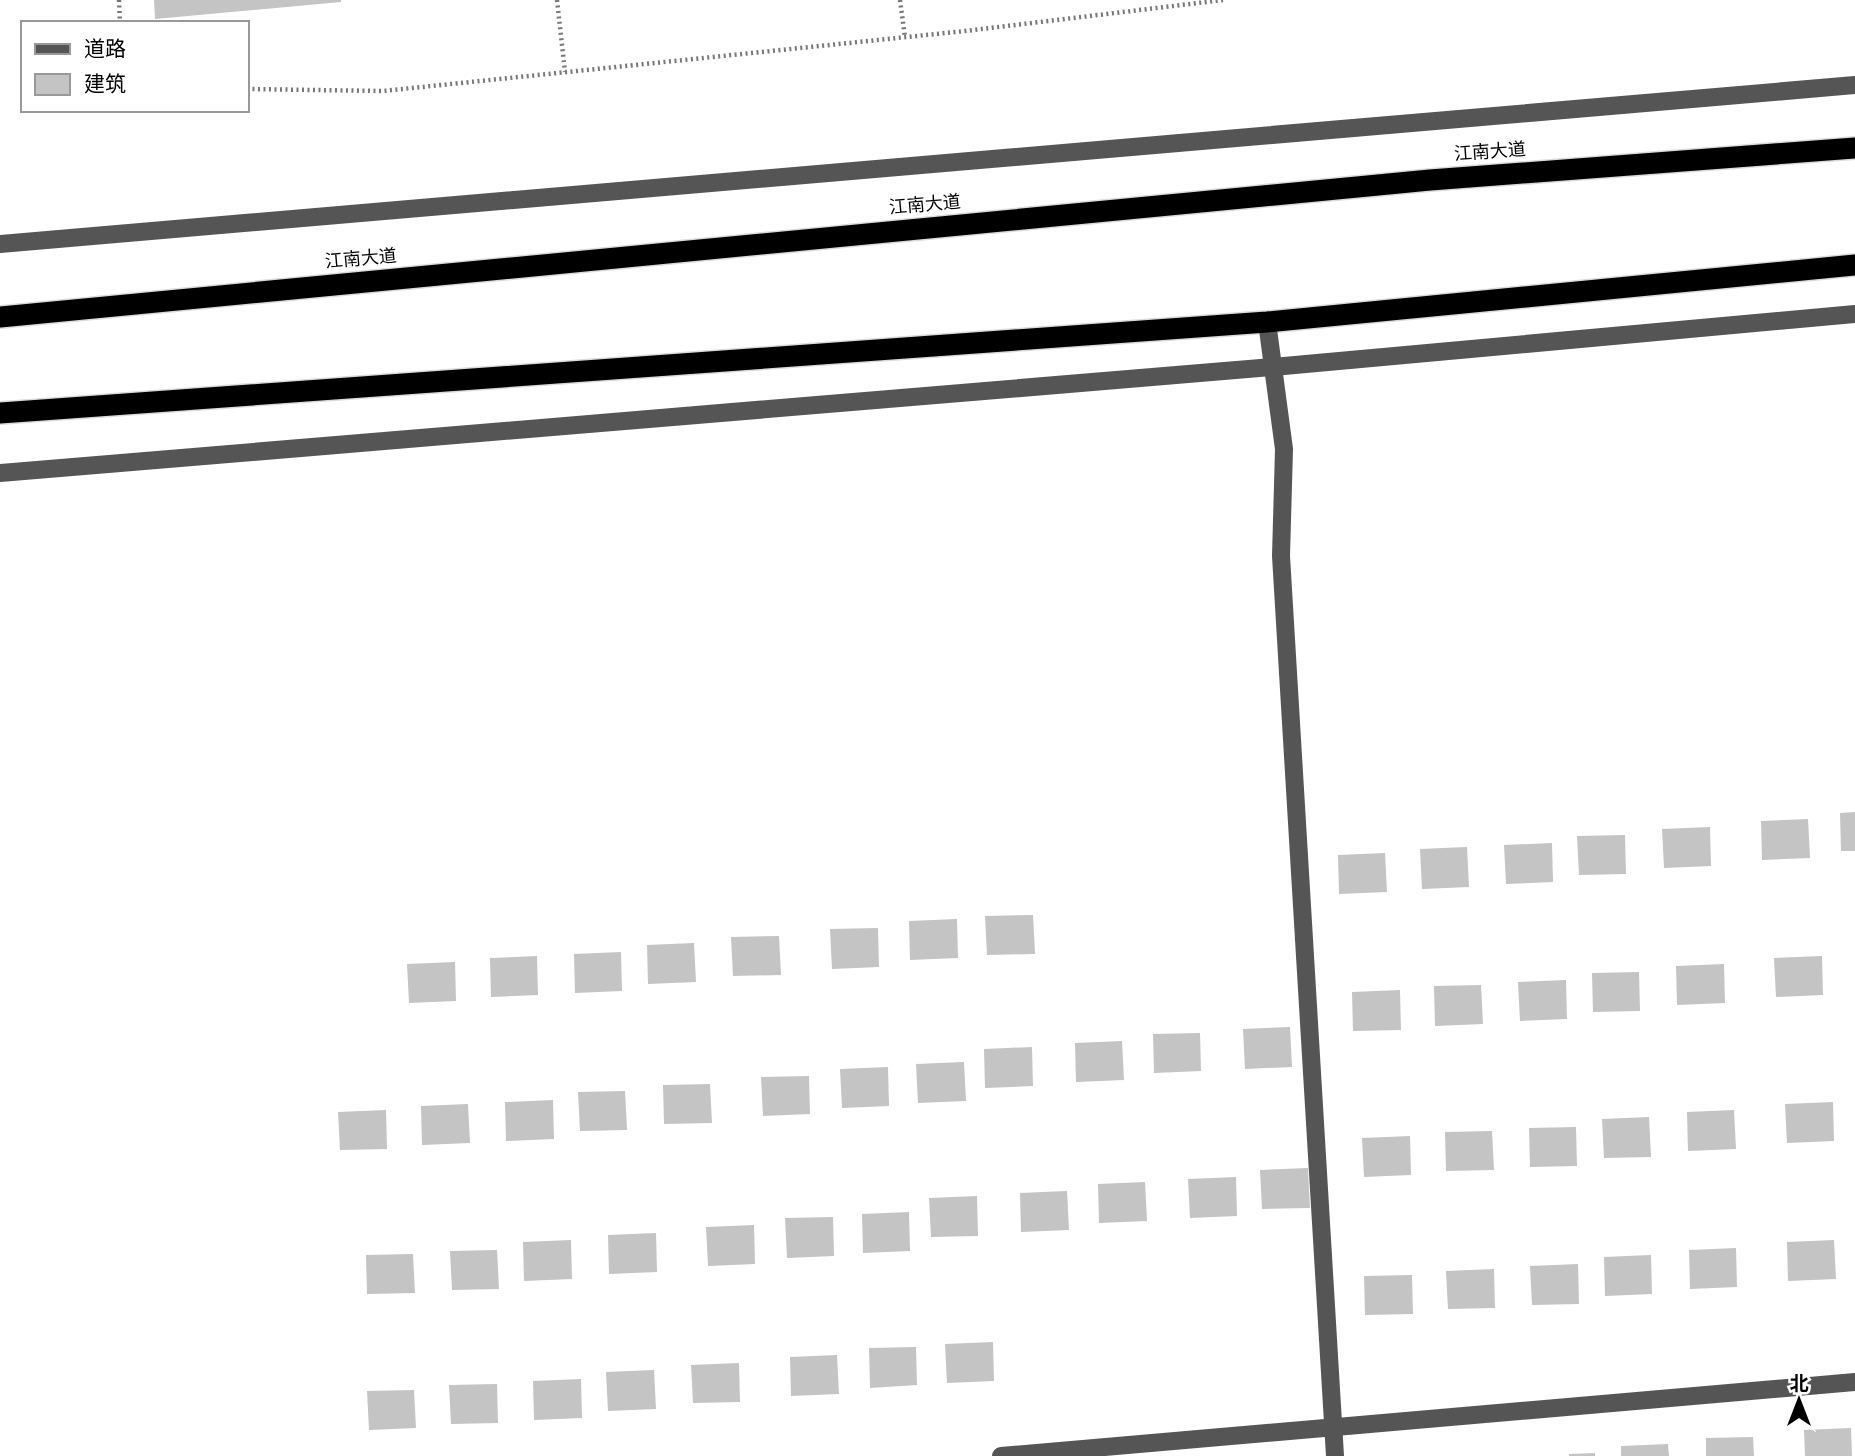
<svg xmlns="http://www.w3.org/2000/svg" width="1855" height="1456" viewBox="0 0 1855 1456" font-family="Overpass,'Noto Sans SC',sans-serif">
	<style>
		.building { fill: #c4c4c4 }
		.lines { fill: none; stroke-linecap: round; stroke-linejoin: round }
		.highway-casing { stroke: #dbdbdb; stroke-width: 24 }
		.path { stroke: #777; stroke-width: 4.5; stroke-dasharray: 2 3.5; stroke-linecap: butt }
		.minor { stroke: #555; stroke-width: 18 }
		.highway { stroke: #000; stroke-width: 21 }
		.labels { text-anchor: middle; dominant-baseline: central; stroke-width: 5; stroke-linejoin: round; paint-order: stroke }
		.street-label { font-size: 18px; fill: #000; stroke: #fff }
	</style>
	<rect width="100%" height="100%" fill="#fff"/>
	<g class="building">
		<path d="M154,0H341V2L155,19Z"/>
		<path d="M1855,812V851H1841L1840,813Z"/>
		<path d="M1808,819L1810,858L1762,860L1761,821Z"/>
		<path d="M1710,827L1711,866L1664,868L1662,829Z"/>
		<path d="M1625,835L1626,874L1579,875L1577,836Z"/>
		<path d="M1552,843L1553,882L1506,884L1504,845Z"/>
		<path d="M1467,847L1469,887L1422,889L1420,849Z"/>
		<path d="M1385,853L1387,892L1339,894L1338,855Z"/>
		<path d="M1033,915L1035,954L987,955L985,916Z"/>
		<path d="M957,919L958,958L910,960L909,921Z"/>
		<path d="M878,928L879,967L832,969L830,929Z"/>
		<path d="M779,936L781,975L733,976L731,937Z"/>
		<path d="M694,943L696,982L648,984L647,945Z"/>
		<path d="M621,952L622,991L575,993L574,954Z"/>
		<path d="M537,956L538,995L491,997L490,958Z"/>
		<path d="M1822,956L1823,995L1776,997L1774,958Z"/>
		<path d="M455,962L456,1001L409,1003L407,964Z"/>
		<path d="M1724,964L1725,1003L1677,1005L1676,966Z"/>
		<path d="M1639,972L1640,1011L1593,1012L1592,973Z"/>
		<path d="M1566,980L1567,1019L1520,1021L1518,982Z"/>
		<path d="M1481,985L1483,1024L1435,1026L1434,986Z"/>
		<path d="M1400,990L1401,1030L1353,1031L1352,992Z"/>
		<path d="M1290,1027L1292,1067L1245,1069L1243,1029Z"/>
		<path d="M1200,1033L1201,1071L1154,1073L1153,1034Z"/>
		<path d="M1122,1041L1124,1080L1076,1082L1075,1043Z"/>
		<path d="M1032,1047L1033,1086L985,1088L984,1049Z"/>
		<path d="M964,1062L966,1101L918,1103L916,1064Z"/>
		<path d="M888,1067L889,1106L842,1108L840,1069Z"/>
		<path d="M809,1076L810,1114L763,1116L761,1077Z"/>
		<path d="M710,1084L712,1123L664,1124L663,1085Z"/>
		<path d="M625,1091L627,1130L580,1131L578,1092Z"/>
		<path d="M553,1100L554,1139L506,1141L505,1102Z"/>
		<path d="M1833,1102L1834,1141L1787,1143L1785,1104Z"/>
		<path d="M468,1104L470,1143L422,1145L421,1106Z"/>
		<path d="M386,1110L387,1149L340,1150L338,1112Z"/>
		<path d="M1734,1110L1736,1149L1688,1151L1687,1112Z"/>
		<path d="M1649,1117L1651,1157L1604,1158L1602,1119Z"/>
		<path d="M1576,1127L1577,1166L1530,1167L1529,1128Z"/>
		<path d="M1492,1131L1494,1170L1446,1171L1445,1132Z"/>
		<path d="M1410,1136L1411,1175L1364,1177L1362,1138Z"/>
		<path d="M1308,1168L1310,1208L1262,1209L1260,1170Z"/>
		<path d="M1236,1177L1237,1216L1190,1218L1188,1179Z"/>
		<path d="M1145,1182L1147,1221L1099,1223L1098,1184Z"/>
		<path d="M1067,1191L1069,1230L1021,1232L1020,1193Z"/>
		<path d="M977,1196L978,1236L931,1237L929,1198Z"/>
		<path d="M909,1212L910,1251L863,1253L862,1214Z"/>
		<path d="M833,1217L834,1256L787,1258L785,1218Z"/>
		<path d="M754,1225L755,1264L708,1266L706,1227Z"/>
		<path d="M656,1233L657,1272L609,1274L608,1235Z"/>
		<path d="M571,1240L572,1279L524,1281L523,1242Z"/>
		<path d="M1834,1240L1836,1279L1788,1281L1787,1242Z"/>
		<path d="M1736,1248L1737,1287L1690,1289L1689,1250Z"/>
		<path d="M497,1250L499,1289L452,1290L450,1251Z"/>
		<path d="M413,1254L415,1293L367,1294L366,1255Z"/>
		<path d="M1651,1255L1652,1294L1605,1296L1604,1257Z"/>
		<path d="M1578,1264L1579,1304L1532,1305L1530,1266Z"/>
		<path d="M1494,1269L1495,1308L1448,1309L1446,1271Z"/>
		<path d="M1412,1275L1413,1314L1365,1315L1364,1276Z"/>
		<path d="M993,1342L994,1381L947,1383L945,1344Z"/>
		<path d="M916,1347L917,1385L870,1388L869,1348Z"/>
		<path d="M837,1355L839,1394L791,1396L790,1357Z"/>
		<path d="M739,1363L740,1402L693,1403L691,1365Z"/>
		<path d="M654,1370L656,1409L608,1411L606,1372Z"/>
		<path d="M581,1379L582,1418L534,1420L533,1381Z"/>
		<path d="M497,1384L498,1423L451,1424L449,1385Z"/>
		<path d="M414,1390L416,1428L369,1430L367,1391Z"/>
		<path d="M1851,1428L1852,1456H1805L1804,1430Z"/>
		<path d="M1753,1437L1754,1456H1706V1438Z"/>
		<path d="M1668,1444L1669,1456H1621V1446Z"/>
		<path d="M1595,1453V1456H1569V1454Z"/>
	</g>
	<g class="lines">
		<defs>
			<g id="highway">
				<path d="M0,317L1430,180L1855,148"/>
				<path d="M0,413L1267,322L1855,265"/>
			</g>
		</defs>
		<use href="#highway" class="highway-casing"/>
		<g class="path">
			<path d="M119,0L120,23"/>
			<path d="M557,0L565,72"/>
			<path d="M900,0L905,37"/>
			<path d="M247,89L383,91L965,31L1223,0"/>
		</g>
		<g class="minor">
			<path d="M0,244L1855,85"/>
			<path d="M1267,322L1284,449L1281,556L1335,1456"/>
			<path d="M0,473L1273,367L1855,314"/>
			<path d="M1001,1456L1855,1382"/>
		</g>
		<use href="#highway" class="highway"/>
	</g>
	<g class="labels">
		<g class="street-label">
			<text transform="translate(1490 153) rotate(-4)">江南大道</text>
			<text transform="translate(925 206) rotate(-5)">江南大道</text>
			<text transform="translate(361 260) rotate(-5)">江南大道</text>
		</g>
	</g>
	<rect x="21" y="21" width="228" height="91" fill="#ffffff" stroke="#999999" stroke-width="2"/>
	<rect x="35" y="44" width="35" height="10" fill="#555555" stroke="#999999" stroke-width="2"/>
	<text x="84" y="56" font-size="21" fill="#000000">道路</text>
	<rect x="35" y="74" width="35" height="21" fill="#c4c4c4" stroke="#999999" stroke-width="2"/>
	<text x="84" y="91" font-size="21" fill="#000000">建筑</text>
	<g transform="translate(1799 1400)" stroke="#ffffff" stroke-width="5" paint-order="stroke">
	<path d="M0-5L12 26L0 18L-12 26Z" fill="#000000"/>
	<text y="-10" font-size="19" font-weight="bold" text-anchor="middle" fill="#000000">北</text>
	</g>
</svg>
